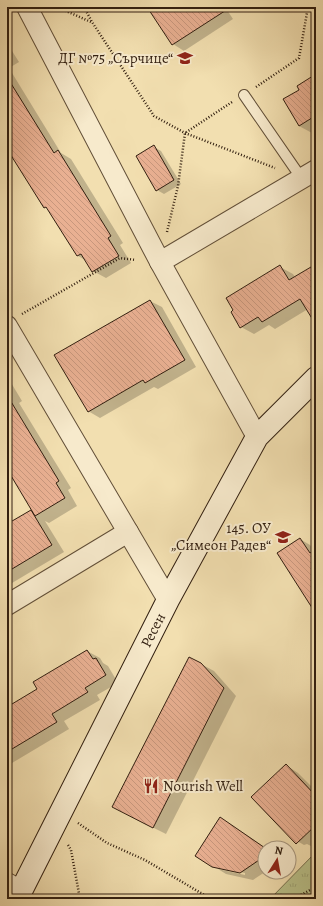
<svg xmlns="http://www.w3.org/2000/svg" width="323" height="906" viewBox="0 0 323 906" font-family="Alegreya,serif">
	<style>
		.grass { fill: url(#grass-tufts); stroke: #76704e }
		.shadow { fill: #0003 }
		.building { fill: url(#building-back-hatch); stroke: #321f10 }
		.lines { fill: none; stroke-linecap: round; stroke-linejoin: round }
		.lane-casing { stroke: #624f38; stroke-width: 12 }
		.street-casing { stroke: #624f38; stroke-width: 22 }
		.secondary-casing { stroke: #321f10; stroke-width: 24 }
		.path { stroke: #321f10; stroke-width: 2.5; stroke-dasharray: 1 2; stroke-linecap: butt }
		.lane { stroke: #f7eacc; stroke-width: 10 }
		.street { stroke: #f7eacc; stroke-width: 20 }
		.secondary { stroke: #f7eacc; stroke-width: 22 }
		.labels { text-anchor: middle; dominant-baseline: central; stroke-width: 4; stroke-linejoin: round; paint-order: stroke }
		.poi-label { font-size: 15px; fill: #321f10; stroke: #f7eacc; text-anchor: end }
		.street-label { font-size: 15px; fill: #321f10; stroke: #f7eacc }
	</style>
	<defs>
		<pattern id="grass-tufts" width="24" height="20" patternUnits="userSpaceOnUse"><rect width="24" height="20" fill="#bac28b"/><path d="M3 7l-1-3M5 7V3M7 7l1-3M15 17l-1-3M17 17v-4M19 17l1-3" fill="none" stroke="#a0a677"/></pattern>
		<pattern id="building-back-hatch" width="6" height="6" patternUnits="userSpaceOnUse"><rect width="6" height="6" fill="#e9b092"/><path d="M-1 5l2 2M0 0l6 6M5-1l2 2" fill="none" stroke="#c8977d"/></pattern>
	</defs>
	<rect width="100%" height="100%" fill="#f2dfb0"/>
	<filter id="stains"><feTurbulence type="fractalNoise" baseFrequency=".005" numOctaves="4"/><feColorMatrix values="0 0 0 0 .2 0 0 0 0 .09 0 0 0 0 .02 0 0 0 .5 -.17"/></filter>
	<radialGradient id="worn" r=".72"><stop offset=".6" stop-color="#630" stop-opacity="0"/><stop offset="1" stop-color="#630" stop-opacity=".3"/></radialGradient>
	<path class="grass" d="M316,852V899H270Z"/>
	<g class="shadow">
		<path d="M149,7H225L233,19L184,51L173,44Z"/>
		<path d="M7,43L19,62L9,68L61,153L71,159L123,243L120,245L131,263L106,278L93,271L87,261L78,256L49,209L45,207L7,147Z"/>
		<path d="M316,76V131L312,133L299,126L301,90Z"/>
		<path d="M154,147L161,151L181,184L164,194L157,190Z"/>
		<path d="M316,265V314L308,309L275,329L269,325L254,334L241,327L280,267L293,274L295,277Z"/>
		<path d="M150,301L162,307L196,367L158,389L154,387L100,418L88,411Z"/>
		<path d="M7,376L22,401L19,403L71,488L68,490L77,506L49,523L45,521L64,552L7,586V526L31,511L34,513L7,467Z"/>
		<path d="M300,539L310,545L314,551L316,550V612Z"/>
		<path d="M87,651L100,658L103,663L108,666L118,683L97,695L100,700L64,721L69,729L7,766V708L38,689Z"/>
		<path d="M201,664L214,671L236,696L166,834L126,814Z"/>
		<path d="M286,765L298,773L316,791V844L313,847L307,844L304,845L292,838Z"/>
		<path d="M233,826L266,848H265V872L253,880L226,874L218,869L245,875V873L212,866Z"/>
	</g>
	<g class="building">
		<path d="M147,7H231L172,45Z"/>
		<path d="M316,74V118L315,116L299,126L283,99L299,90L297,86Z"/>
		<path d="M7,77L54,153L58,150L111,236L108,238L119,256L92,272L81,254L77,256L46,207L44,208L7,149Z"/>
		<path d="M154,145L174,180L156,191L136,156Z"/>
		<path d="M316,264V325L300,299L262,322L258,317L240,328L231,312L233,310L226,298L280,265L289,280Z"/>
		<path d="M150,300L185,360L145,383L143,380L88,412L54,355Z"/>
		<path d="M7,395L59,481L56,483L65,498L35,516L7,469Z"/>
		<path d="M31,510L52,545L7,572V524Z"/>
		<path d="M300,538L310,553L316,549V614L277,553Z"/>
		<path d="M87,650L93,659L96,658L106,675L85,688L88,692L52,714L57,722L7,752V707L37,689L33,682Z"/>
		<path d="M189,657L201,663L224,688L153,828L112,807Z"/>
		<path d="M286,764L316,796V825L296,844L251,797Z"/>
		<path d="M220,817L265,848V856L240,873L212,867L195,856Z"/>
	</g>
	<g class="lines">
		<defs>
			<path id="lane" d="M244,95L302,179"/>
			<g id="street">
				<path d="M27,7L160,262L257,437"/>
				<path d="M160,262L316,170"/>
				<path d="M7,326L168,600"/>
				<path d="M7,605L128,532"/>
				<path d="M7,883L21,891"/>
			</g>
			<path id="secondary" d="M17,899L168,600L257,437L316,378"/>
		</defs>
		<use href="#lane" class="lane-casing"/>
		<use href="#street" class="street-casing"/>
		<use href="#secondary" class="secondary-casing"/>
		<g class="path">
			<path d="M57,7L91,22"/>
			<path d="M84,7L92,22L154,116L185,133L275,168"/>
			<path d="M256,87L299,58L308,7"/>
			<path d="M167,232L178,186L185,133L232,102"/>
			<path d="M22,314L120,258L136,260"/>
			<path d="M78,823L107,843L145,860L211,899"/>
			<path d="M68,845L71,850L80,899"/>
			<path d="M293,899L316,887"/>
		</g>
		<use href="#lane" class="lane"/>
		<use href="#street" class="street"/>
		<use href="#secondary" class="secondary"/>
	</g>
	<defs>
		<symbol id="school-bare" viewBox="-9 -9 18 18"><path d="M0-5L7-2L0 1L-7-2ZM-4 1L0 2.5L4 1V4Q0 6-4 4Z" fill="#8f2418" stroke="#f7eacc" stroke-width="2.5" paint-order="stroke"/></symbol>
		<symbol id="restaurant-bare" viewBox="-9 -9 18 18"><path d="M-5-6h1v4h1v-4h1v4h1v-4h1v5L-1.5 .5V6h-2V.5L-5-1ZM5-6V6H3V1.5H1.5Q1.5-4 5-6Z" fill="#8f2418" stroke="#f7eacc" stroke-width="2.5" paint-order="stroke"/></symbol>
	</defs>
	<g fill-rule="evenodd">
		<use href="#school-bare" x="174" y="47" width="22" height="22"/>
		<use href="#school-bare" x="272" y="526" width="22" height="22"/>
		<use href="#restaurant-bare" x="140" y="775" width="22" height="22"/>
	</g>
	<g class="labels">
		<g class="poi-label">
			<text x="173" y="58">ДГ №75 „Сърчице“</text>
			<text x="271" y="528">145. ОУ<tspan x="271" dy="17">„Симеон Радев“</tspan></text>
			<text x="163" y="786" text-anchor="start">Nourish Well</text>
		</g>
		<g class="street-label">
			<text transform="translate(153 630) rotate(-63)">Ресен</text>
		</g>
	</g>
	<rect width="323" height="906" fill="none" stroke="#f2dfb0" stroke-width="24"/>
	<rect x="8" y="8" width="307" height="890" fill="none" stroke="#321f10" stroke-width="2"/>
	<rect x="12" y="12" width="299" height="882" fill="none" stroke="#321f10"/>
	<g transform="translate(277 860) rotate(11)"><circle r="19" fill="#f7eacc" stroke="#a89981"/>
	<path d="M0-3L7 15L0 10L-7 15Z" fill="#8f2418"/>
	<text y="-6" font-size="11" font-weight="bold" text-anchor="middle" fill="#321f10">N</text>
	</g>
	<rect width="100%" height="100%" filter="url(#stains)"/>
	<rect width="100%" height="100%" fill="url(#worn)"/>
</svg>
